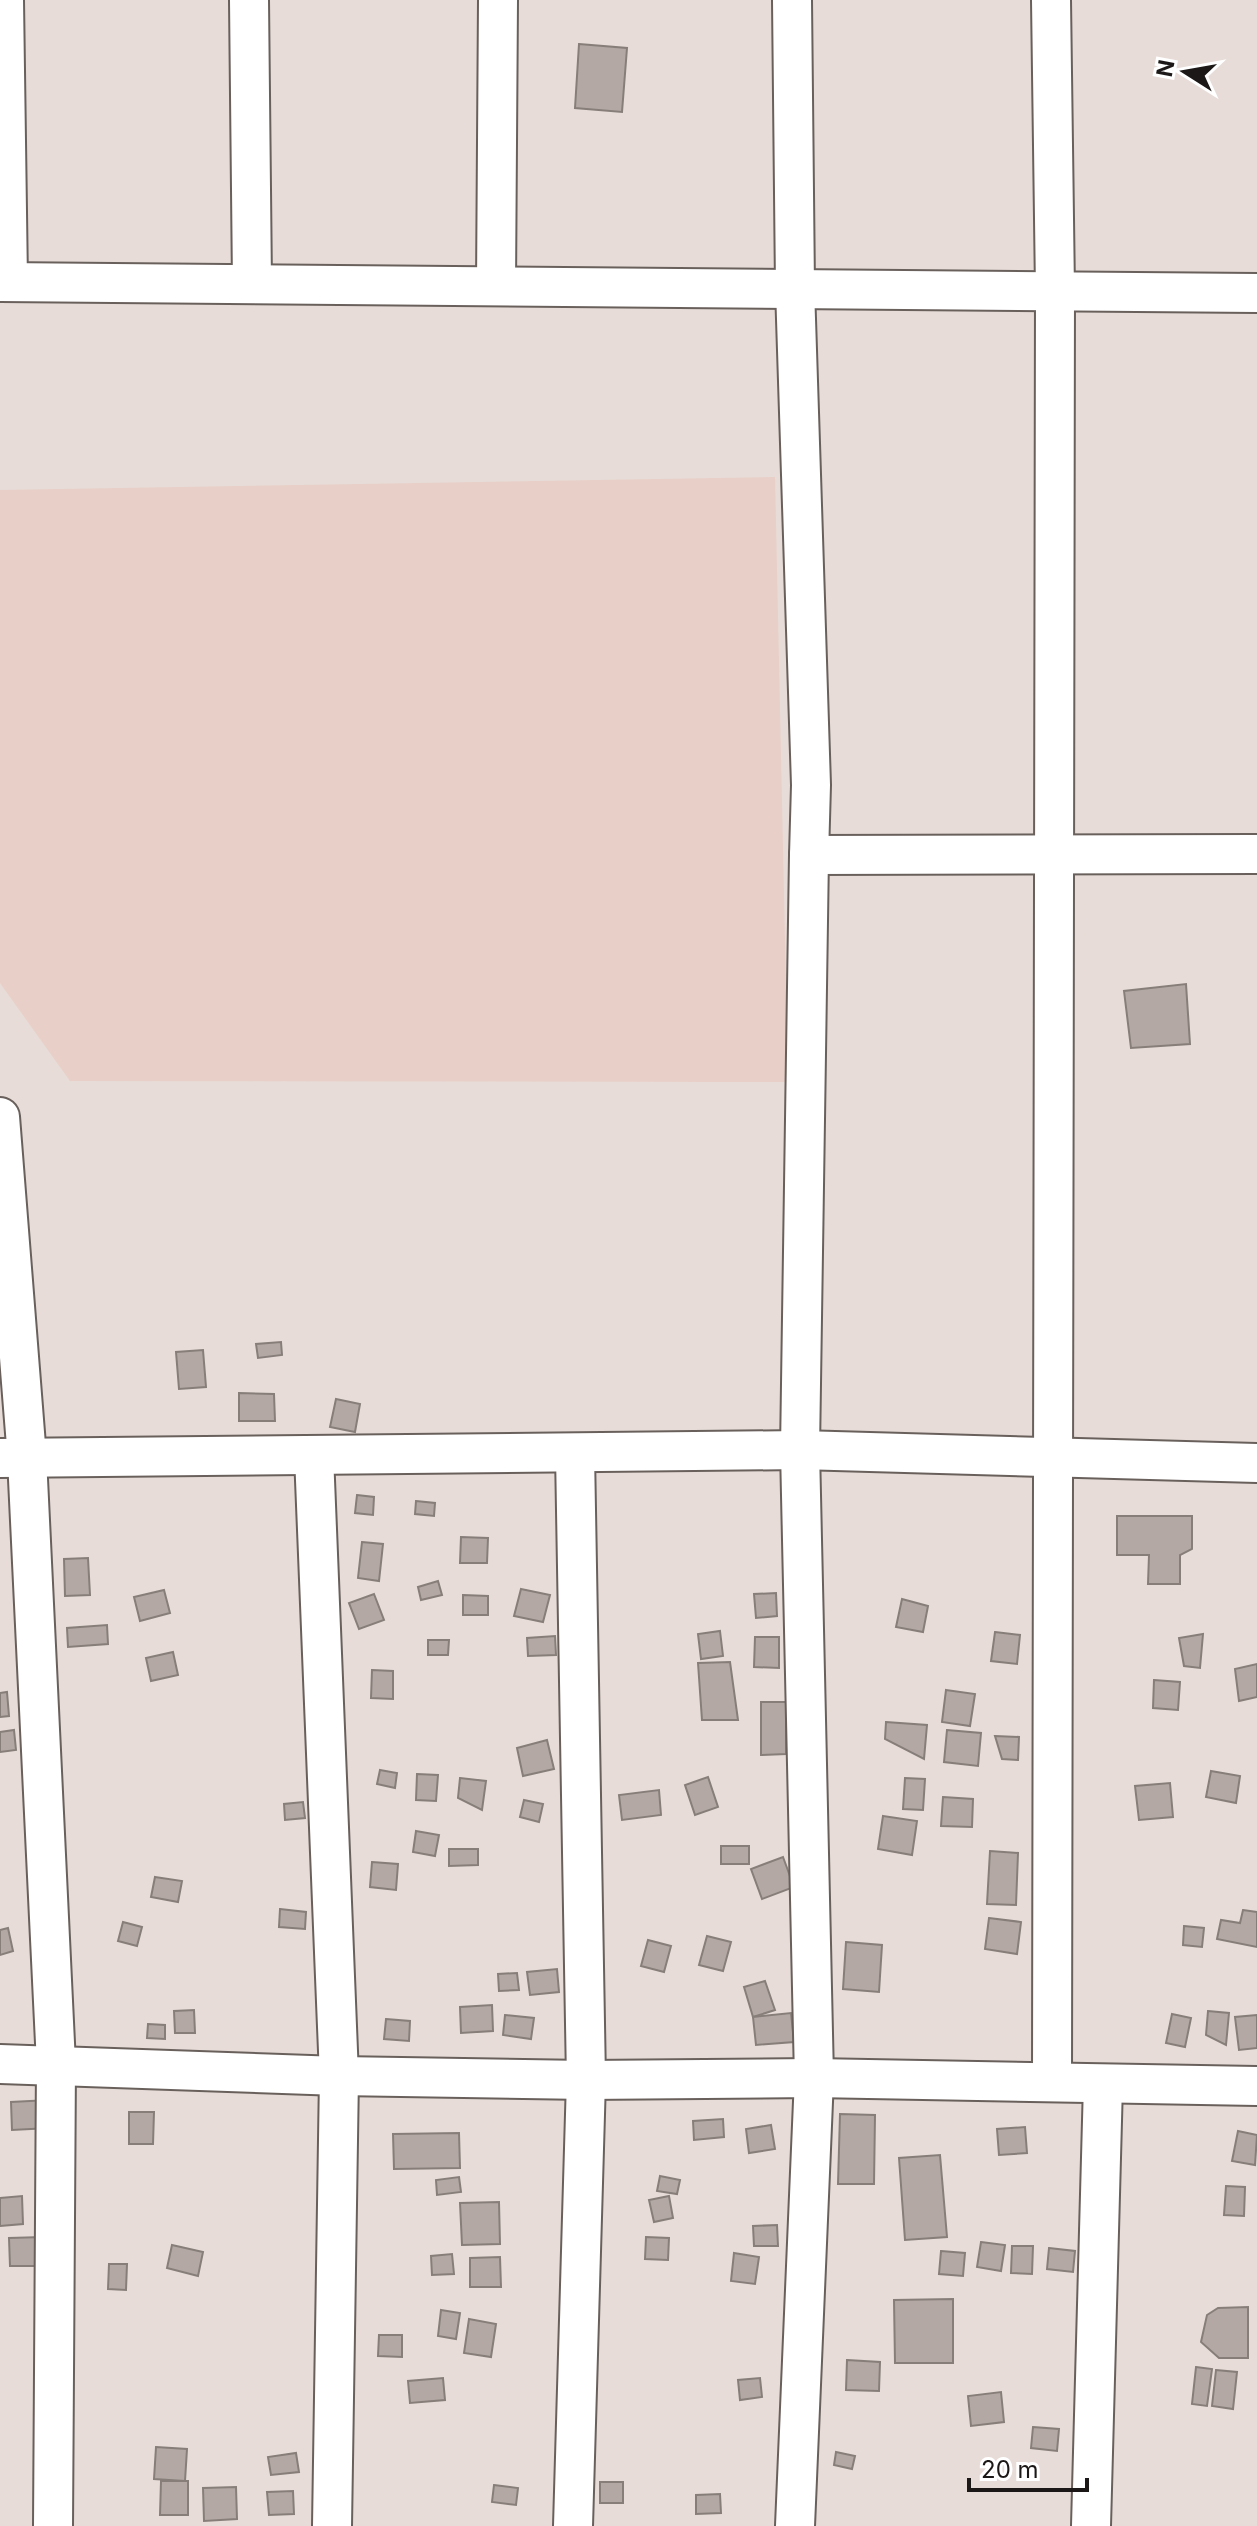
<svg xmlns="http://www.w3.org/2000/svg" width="1257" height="2526" viewBox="0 0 1257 2526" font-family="Inter,sans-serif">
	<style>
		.education { fill: #e8cfc7 }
		.building { fill: #b3a8a4; stroke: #877e7a; stroke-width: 2 }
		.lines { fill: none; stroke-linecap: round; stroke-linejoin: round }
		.minor-casing { stroke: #69605c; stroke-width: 42 }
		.minor { stroke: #fff; stroke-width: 38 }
	</style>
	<rect width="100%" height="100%" fill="#e7dcd8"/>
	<path class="education" d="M775,477L788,1082L70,1081L0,983V490Z"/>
	<g class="building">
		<path d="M579,44L627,48L622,112L575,108Z"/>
		<path d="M1186,984L1190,1044L1131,1048L1124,991Z"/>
		<path d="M281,1342L282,1355L258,1358L256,1344Z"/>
		<path d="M203,1350L206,1387L179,1389L176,1352Z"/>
		<path d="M239,1393L274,1394L275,1421H239Z"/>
		<path d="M336,1399L360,1404L355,1432L330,1427Z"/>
		<path d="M357,1495L374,1497L373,1515L355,1513Z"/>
		<path d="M416,1501L435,1503L434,1516L415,1514Z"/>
		<path d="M1117,1516H1192V1549L1180,1555V1584H1148L1149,1555H1117Z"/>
		<path d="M461,1537L488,1538L487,1563H460Z"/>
		<path d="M362,1542L383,1544L379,1581L358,1578Z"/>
		<path d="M88,1558L90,1595L65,1596L64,1559Z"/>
		<path d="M438,1581L442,1595L421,1600L418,1587Z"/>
		<path d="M521,1589L550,1595L543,1622L514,1616Z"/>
		<path d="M164,1590L170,1613L140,1621L134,1597Z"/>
		<path d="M776,1593L777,1616L756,1618L754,1594Z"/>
		<path d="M374,1594L384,1620L359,1629L349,1603Z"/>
		<path d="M463,1595L488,1596V1615H463Z"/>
		<path d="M902,1599L928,1606L923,1632L896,1627Z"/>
		<path d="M107,1625L108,1644L68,1647L67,1628Z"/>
		<path d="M720,1631L723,1656L701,1659L698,1634Z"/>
		<path d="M995,1632L1020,1635L1017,1664L991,1661Z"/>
		<path d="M1203,1634L1200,1668L1184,1666L1179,1638Z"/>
		<path d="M555,1636L556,1655L528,1656L527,1638Z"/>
		<path d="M755,1637H779V1668L754,1667Z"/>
		<path d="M428,1640H449L448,1655H428Z"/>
		<path d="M173,1652L178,1675L151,1681L146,1658Z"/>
		<path d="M730,1662L738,1720H702L698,1663Z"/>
		<path d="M1257,1664V1697L1239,1701L1235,1669Z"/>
		<path d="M372,1670L393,1671V1699L371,1698Z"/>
		<path d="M1154,1680L1180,1682L1178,1710L1153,1708Z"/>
		<path d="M946,1690L975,1694L970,1726L942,1722Z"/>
		<path d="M7,1692L9,1716L0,1717V1693Z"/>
		<path d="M761,1702H786V1754L761,1755Z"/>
		<path d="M886,1722L927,1725L924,1759L885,1739Z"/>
		<path d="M14,1730L16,1750L0,1752V1732Z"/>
		<path d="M947,1730L981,1733L978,1766L944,1762Z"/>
		<path d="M995,1736L1019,1737L1018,1760L1002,1759Z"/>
		<path d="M547,1740L554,1769L523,1776L517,1748Z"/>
		<path d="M380,1770L397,1773L395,1788L377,1784Z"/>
		<path d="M1211,1771L1240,1776L1236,1803L1206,1797Z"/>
		<path d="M417,1774L438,1775L436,1801L416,1800Z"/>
		<path d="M708,1777L718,1807L695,1815L685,1785Z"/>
		<path d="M460,1778L486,1781L482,1810L458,1798Z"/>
		<path d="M905,1778L925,1779L923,1810L903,1809Z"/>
		<path d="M1170,1783L1173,1817L1139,1820L1135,1786Z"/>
		<path d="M659,1790L661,1815L622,1820L619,1795Z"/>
		<path d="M943,1797L973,1799L972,1827L941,1826Z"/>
		<path d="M524,1800L543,1804L539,1822L520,1817Z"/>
		<path d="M303,1802L305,1818L285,1820L284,1804Z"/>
		<path d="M883,1816L917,1821L912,1855L878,1849Z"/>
		<path d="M416,1831L439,1835L435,1856L413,1852Z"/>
		<rect x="721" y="1846" width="28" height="18"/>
		<path d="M449,1849H478V1865L449,1866Z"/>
		<path d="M990,1851L1018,1853L1016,1905L987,1904Z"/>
		<path d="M783,1857L794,1887L762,1899L751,1869Z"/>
		<path d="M372,1862L398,1864L396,1890L370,1887Z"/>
		<path d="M155,1877L182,1881L178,1902L151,1897Z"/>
		<path d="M280,1909L306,1912L305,1929L279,1927Z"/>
		<path d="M1243,1910L1257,1912V1947L1217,1939L1221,1920L1240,1923Z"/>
		<path d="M989,1918L1021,1922L1017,1954L985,1949Z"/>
		<path d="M123,1922L142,1927L137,1946L118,1941Z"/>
		<path d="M1184,1926L1204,1928L1202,1947L1183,1945Z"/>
		<path d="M8,1928L13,1951L0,1955V1930Z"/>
		<path d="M707,1936L731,1942L723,1971L699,1965Z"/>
		<path d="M648,1940L671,1946L664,1972L641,1966Z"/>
		<path d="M846,1942L882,1945L879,1992L843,1989Z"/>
		<path d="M557,1969L559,1992L530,1995L527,1972Z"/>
		<path d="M517,1973L519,1990L499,1991L498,1974Z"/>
		<path d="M765,1981L775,2010L753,2017L744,1987Z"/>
		<path d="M492,2005L493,2031L461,2033L460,2007Z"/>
		<path d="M194,2010L195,2033H175L174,2011Z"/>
		<path d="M1208,2011L1229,2013L1226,2045L1206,2035Z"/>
		<path d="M791,2013L794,2042L756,2045L753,2017Z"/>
		<path d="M1172,2014L1191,2018L1185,2047L1166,2043Z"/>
		<path d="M505,2015L534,2018L531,2039L503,2035Z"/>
		<path d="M1257,2015V2048L1239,2050L1235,2017Z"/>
		<path d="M386,2019L410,2021L409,2041L384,2039Z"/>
		<path d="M148,2024L165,2025V2039L147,2038Z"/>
		<path d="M49,2100L50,2128L12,2130L11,2102Z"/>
		<path d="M129,2112H154L153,2144H129Z"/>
		<path d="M840,2114L875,2115L874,2184H838Z"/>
		<path d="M723,2119L724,2137L694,2140L693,2121Z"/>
		<path d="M771,2125L775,2149L749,2153L746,2129Z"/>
		<path d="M1025,2127L1027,2153L999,2155L997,2129Z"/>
		<path d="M1238,2131L1257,2135L1255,2165L1232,2161Z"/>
		<path d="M459,2133L460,2168L394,2169L393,2134Z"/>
		<path d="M940,2155L947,2237L905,2240L899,2158Z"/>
		<path d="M660,2176L680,2180L677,2194L657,2191Z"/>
		<path d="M459,2177L461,2192L437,2195L436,2180Z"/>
		<path d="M1226,2186L1245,2187L1244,2216L1224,2215Z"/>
		<path d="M22,2196L23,2224L0,2226V2198Z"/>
		<path d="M669,2196L673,2218L654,2222L649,2200Z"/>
		<path d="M499,2202L500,2244L462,2245L460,2203Z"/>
		<path d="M777,2225L778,2246H754L753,2226Z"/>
		<path d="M43,2237L44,2266H10L9,2238Z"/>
		<path d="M646,2237L669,2238L668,2260L645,2259Z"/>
		<path d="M981,2242L1005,2245L1001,2271L977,2267Z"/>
		<path d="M172,2245L203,2252L198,2276L167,2268Z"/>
		<path d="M1012,2246H1033L1032,2274L1011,2273Z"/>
		<path d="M1049,2248L1075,2251L1073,2272L1047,2269Z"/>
		<path d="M941,2251L965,2253L963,2276L939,2274Z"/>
		<path d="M734,2253L759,2257L755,2284L731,2281Z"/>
		<path d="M452,2254L454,2274L432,2275L431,2256Z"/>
		<path d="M500,2257L501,2287H470V2258Z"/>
		<path d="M109,2264H127L126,2290L108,2289Z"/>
		<path d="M953,2299V2363H895L894,2300Z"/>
		<path d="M1248,2307V2358H1219L1201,2342L1207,2315L1218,2308Z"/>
		<path d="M441,2310L460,2313L456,2339L438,2336Z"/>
		<path d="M469,2319L496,2324L491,2357L464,2353Z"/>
		<path d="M379,2335H402V2357L378,2356Z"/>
		<path d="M847,2360L880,2362L879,2391L846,2390Z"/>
		<path d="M1196,2367L1212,2369L1207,2406L1192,2404Z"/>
		<path d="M1216,2370L1237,2372L1233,2409L1212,2406Z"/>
		<path d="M443,2378L445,2400L410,2403L408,2381Z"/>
		<path d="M760,2378L762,2397L740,2400L738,2380Z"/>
		<path d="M1001,2392L1004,2422L971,2426L968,2396Z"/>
		<path d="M1033,2427L1059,2429L1057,2451L1031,2448Z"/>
		<path d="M156,2447L187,2449L185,2481L154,2479Z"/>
		<path d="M836,2452L855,2456L852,2469L834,2465Z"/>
		<path d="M296,2453L299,2472L271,2475L268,2457Z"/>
		<path d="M161,2481H188V2515H160Z"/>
		<rect x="600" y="2482" width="23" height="21"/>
		<path d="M494,2485L518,2488L516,2505L492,2502Z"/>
		<path d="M236,2487L237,2519L204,2521L203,2488Z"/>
		<path d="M293,2491L294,2514L269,2515L267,2492Z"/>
		<path d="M720,2494L721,2513L696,2514V2495Z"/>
	</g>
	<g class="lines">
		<defs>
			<g id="minor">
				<path d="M4,0L8,282"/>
				<path d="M249,0L252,284"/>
				<path d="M792,0L795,288L811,785L809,855L1257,854"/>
				<path d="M1051,0L1055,291L1052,2082"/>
				<path d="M0,282L1257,293"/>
				<path d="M496,286L498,0"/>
				<path d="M0,1117L27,1458L56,2064L53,2526"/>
				<path d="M314,1455L339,2076L332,2526"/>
				<path d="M0,1458L800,1450L1257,1463"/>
				<path d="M0,2064L339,2076L586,2080L814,2078L1257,2086"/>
				<path d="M573,2526L586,2080L575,1453"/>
				<path d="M795,2526L814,2078L800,1450L809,855"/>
				<path d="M1091,2526L1103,2084"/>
			</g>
		</defs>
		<use href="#minor" class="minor-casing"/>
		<use href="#minor" class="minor"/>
	</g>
	<g transform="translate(1185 72) rotate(281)" stroke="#ffffff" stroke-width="6" paint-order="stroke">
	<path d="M0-6L14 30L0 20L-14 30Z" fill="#1c1817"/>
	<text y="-12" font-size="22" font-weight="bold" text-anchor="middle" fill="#1c1817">N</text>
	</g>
	<path d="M969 2478v12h118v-12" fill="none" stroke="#1c1817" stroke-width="4"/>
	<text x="981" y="2478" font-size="24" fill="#1c1817" stroke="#ffffff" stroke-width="6" paint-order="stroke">20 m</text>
</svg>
